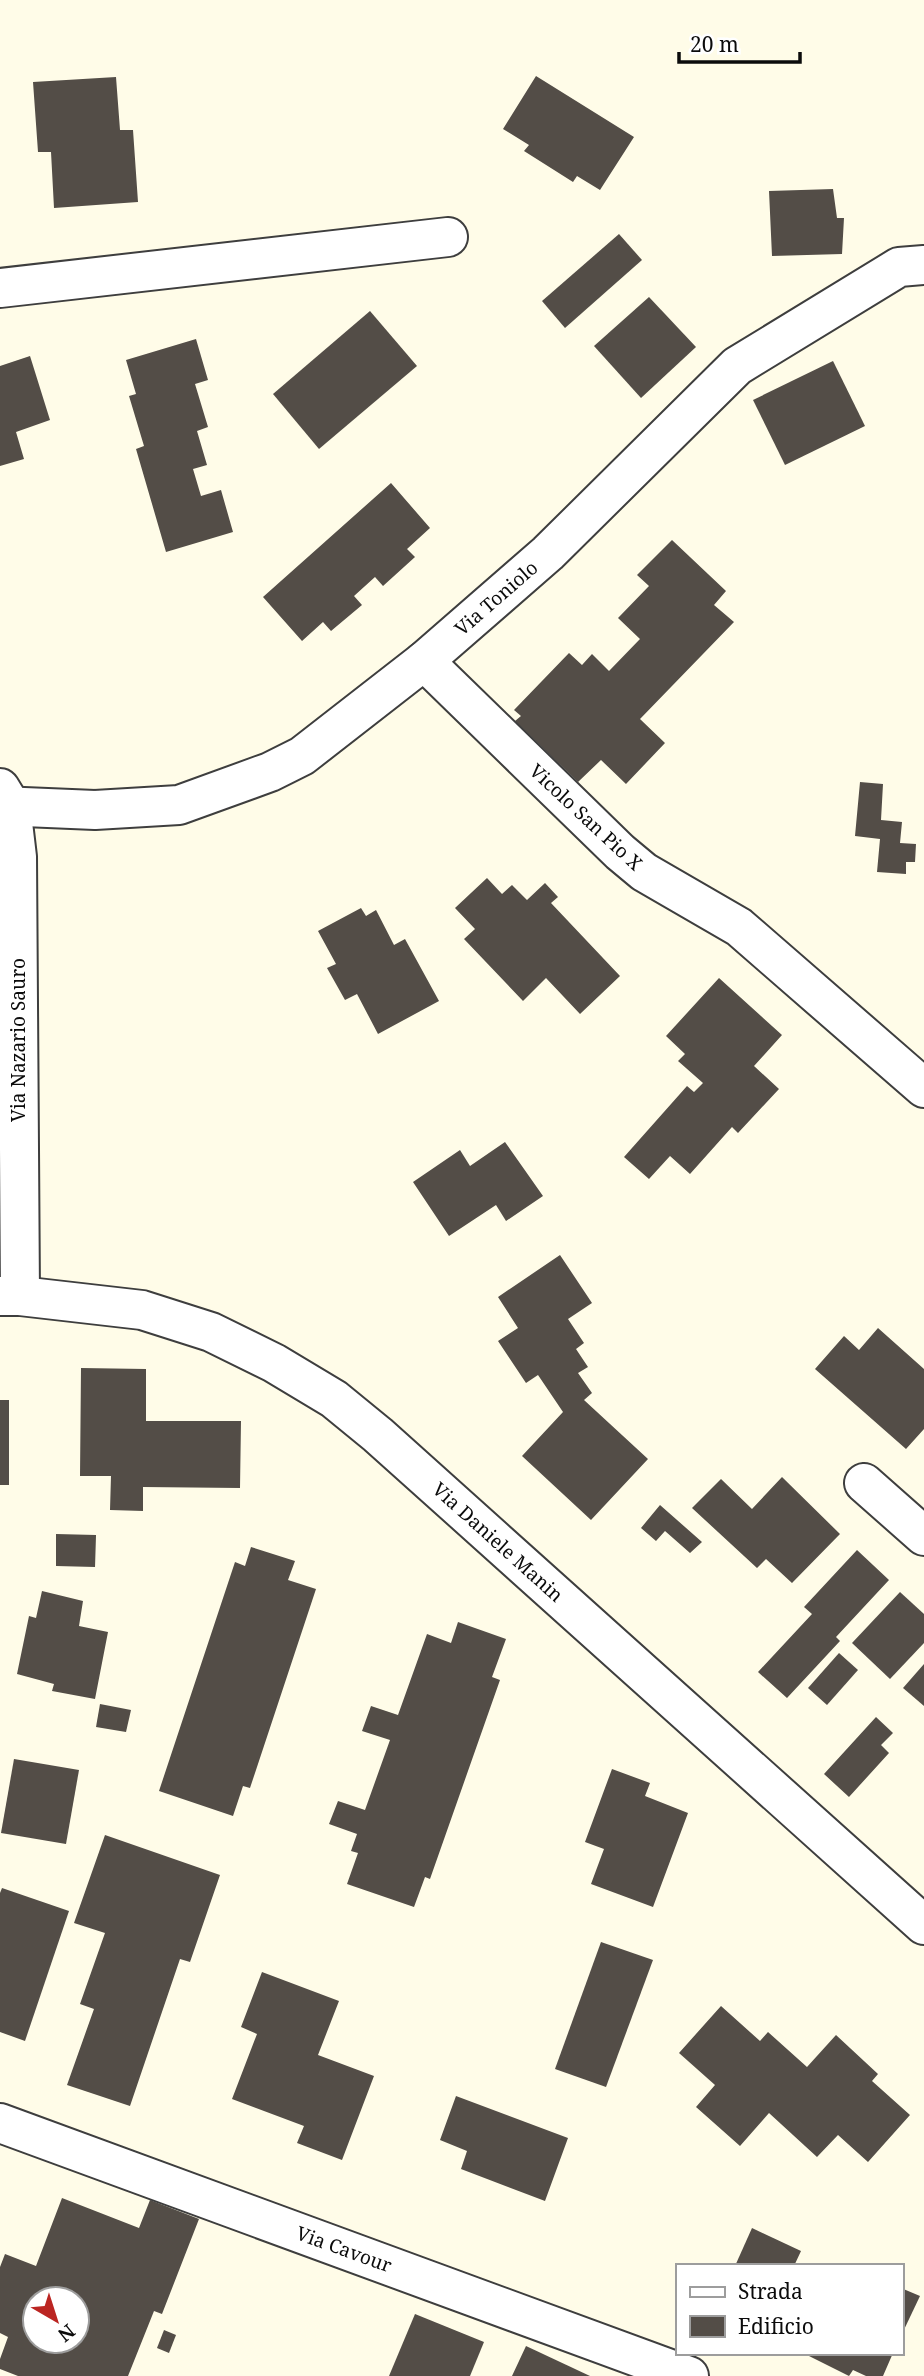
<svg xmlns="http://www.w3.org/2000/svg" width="924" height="2376" viewBox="0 0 924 2376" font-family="'Noto Serif',serif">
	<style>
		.building { fill: #534d47; fill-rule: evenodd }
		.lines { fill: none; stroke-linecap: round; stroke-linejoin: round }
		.minor-casing { stroke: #3e3e3e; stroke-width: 42 }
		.minor { stroke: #fff; stroke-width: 38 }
		.labels { text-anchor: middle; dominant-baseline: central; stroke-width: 7; stroke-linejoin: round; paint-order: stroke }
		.street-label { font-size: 19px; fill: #0b0b0b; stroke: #fff }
	</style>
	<rect width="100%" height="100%" fill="#fffce8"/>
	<g class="building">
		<path d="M536,76L634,137L600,190L577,176L573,182L524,151L529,145L503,129Z"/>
		<path d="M116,77L120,130H133L138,202L54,208L51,152H38L33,82Z"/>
		<path d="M833,189L837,218H844L842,254L772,256L769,191Z"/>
		<path d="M619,234L642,260L565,328L542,301Z"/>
		<path d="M649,297L696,347L641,398L594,346Z"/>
		<path d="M370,311L417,366L319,449L273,394Z"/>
		<path d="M196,339L208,380L195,384L208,427L197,431L207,465L193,469L201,496L221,490L233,532L166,552L136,449L144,446L129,396L136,394L126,360Z"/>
		<path d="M30,356L50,420L16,432L24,459L0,466V366Z"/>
		<path d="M833,361L865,426L785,465L753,400Z"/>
		<path d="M391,483L430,528L407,549L415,557L383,586L375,577L354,596L362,605L331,631L323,622L302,641L263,597Z"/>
		<path d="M672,540L726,591L714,605L734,622L640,719L665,743L626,784L601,760L578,782L515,721L521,716L514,710L569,653L582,665L592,654L609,671L640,639L618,618L649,586L637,575Z"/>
		<path d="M860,782L883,784L881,820L902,822L900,843L916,844L915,862H906V874L877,872L880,839L855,836Z"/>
		<path d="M487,878L502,894L512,885L527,900L545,883L558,897L551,903L620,976L580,1014L546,978L523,1001L464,939L475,929L455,908Z"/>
		<path d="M361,908L366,916L376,910L394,945L405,939L439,1001L378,1034L357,994L345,1000L327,968L336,964L318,931Z"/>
		<path d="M719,978L782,1035L754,1066L779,1089L738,1133L732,1127L690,1174L670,1156L649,1179L624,1157L687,1086L694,1092L703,1083L678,1061L685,1054L666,1036Z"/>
		<path d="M505,1142L543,1196L506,1221L496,1205L449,1236L413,1182L460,1150L470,1166Z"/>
		<path d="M560,1255L592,1303L568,1319L584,1343L576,1349L588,1367L578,1373L592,1393L584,1400L648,1459L591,1520L522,1456L563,1412L538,1375L526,1383L498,1341L518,1328L498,1297Z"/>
		<path d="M878,1328L924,1369V1429L906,1449L815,1369L844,1336L859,1350Z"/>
		<path d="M81,1368L146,1369V1421H241L240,1488L143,1487V1511L110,1510L111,1476H80Z"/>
		<rect x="0" y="1400" width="9" height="85"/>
		<path d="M782,1477L840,1534L792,1583L766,1559L757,1568L692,1508L721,1479L752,1509Z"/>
		<path d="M660,1505L702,1542L690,1553L665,1531L656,1541L641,1528Z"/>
		<path d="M56,1534L96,1535L95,1567L56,1566Z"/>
		<path d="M251,1547L295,1561L288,1580L316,1589L250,1788L243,1786L233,1816L159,1791L235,1562L245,1566Z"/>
		<path d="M857,1550L889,1580L836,1637L840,1641L787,1698L758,1672L812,1614L804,1607Z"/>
		<path d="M42,1591L83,1601L79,1626L108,1632L95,1699L52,1691L54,1684L17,1674L29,1616L36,1618Z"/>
		<path d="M900,1592L924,1614V1643L890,1679L852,1643Z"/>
		<path d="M458,1622L506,1639L492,1677L500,1680L430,1879L425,1877L414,1907L347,1884L358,1853L351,1851L357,1834L329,1824L338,1801L365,1810L390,1740L362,1731L371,1706L398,1715L427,1634L451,1643Z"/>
		<path d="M839,1653L858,1670L827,1705L808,1688Z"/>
		<path d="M924,1664V1706L903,1688Z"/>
		<path d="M100,1704L131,1710L126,1732L96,1727Z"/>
		<path d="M876,1717L893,1733L881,1745L889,1753L849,1797L824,1774Z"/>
		<path d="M14,1759L79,1770L66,1844L1,1833Z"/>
		<path d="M612,1769L650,1783L645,1796L688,1813L653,1907L591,1884L604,1849L585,1842Z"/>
		<path d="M105,1835L220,1875L190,1962L180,1959L130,2106L67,2085L94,2009L80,2004L105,1933L74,1923Z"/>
		<path d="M2,1888L69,1911L25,2041L0,2032V1893Z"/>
		<path d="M601,1942L653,1960L606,2087L555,2069Z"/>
		<path d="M262,1972L339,2001L318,2055L374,2076L342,2160L297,2143L304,2126L232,2099L257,2034L241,2027Z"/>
		<path d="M721,2006L760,2041L768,2032L807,2067L836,2035L878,2074L872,2081L910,2115L868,2162L838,2135L817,2157L769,2113L740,2146L696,2107L715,2085L679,2053Z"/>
		<path d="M456,2096L568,2138L545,2201L461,2169L467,2151L440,2140Z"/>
		<path d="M62,2198L139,2228L150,2200L199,2219L162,2314L154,2311L128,2376H18L0,2369V2359L8,2337L0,2333V2267L5,2254L36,2266ZM35,2299H77V2341H35Z"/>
		<path d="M752,2228L801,2251L794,2266H735Z"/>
		<path d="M901,2288L920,2296L901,2336Z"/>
		<path d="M415,2314L484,2342L470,2376H389Z"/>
		<path d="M164,2330L176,2335L169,2353L157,2348Z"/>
		<path d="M526,2346L590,2376H512Z"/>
		<path d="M810,2353H893L883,2376H866L853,2370L849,2376L809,2356Z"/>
	</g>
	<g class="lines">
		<defs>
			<g id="minor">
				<path d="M0,288L448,237"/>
				<path d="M424,661L620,852L644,872L739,927L924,1088"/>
				<path d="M0,788L11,806L17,857L20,1296"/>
				<path d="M0,806L95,810L179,805L270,772L302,756L424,661L548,553L737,366L899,267L924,265"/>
				<path d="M0,1296H20L142,1310L211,1332L274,1363L334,1399L378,1435L924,1925"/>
				<path d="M864,1483L924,1536"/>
				<path d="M0,2123L689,2376"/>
			</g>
		</defs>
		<use href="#minor" class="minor-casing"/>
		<use href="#minor" class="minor"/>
	</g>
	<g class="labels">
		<g class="street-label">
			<text transform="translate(496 598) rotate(-41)">Via Toniolo</text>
			<text transform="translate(586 817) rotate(43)">Vicolo San Pio X</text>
			<text transform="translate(18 1040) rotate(-90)">Via Nazario Sauro</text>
			<text transform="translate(498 1542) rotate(42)">Via Daniele Manin</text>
			<text transform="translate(344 2249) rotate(20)">Via Cavour</text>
		</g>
	</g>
	<rect x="676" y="2264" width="228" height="91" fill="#ffffff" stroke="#9d9d9d" stroke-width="2"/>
	<rect x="690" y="2287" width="35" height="10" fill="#ffffff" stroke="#9d9d9d" stroke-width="2"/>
	<text x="738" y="2299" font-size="21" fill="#0b0b0b">Strada</text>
	<rect x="690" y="2316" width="35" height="21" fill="#534d47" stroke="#9d9d9d" stroke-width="2"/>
	<text x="738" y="2334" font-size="21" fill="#0b0b0b">Edificio</text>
	<g transform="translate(56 2320) rotate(141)"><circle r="33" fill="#ffffff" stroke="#9d9d9d" stroke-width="2"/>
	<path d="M0-5L12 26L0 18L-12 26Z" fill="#bb2522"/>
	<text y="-10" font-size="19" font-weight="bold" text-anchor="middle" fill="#0b0b0b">N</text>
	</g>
	<path d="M679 52v10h121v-10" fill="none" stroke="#0b0b0b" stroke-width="3.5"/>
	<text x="690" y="52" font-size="21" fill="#0b0b0b" stroke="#ffffff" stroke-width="5" paint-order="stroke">20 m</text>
</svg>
